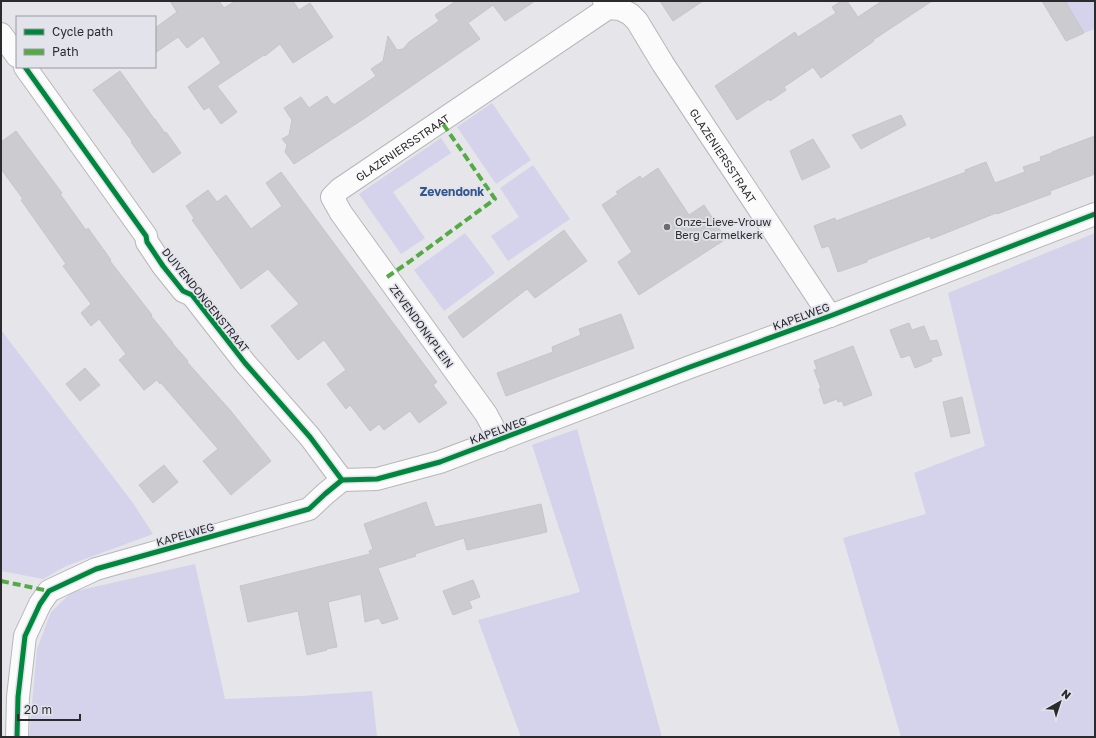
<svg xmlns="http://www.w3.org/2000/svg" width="1096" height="738" viewBox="0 0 1096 738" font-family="'Golos Text',sans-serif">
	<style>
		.green { fill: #d4d3eb }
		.building { fill: #ccccd0; stroke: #c6c6ca }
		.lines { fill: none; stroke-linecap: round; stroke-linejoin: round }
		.minor-casing { stroke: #b7b7bb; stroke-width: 24 }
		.minor { stroke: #fbfbfc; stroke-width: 22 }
		.quiet { stroke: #54ab44; stroke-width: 4; stroke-dasharray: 8 4; stroke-linecap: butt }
		.cycleway-casing { stroke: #e3e3ec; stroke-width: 8 }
		.cycleway { stroke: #00873e; stroke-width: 5 }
		.poi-dot { fill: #6c6c70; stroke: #e3e3ec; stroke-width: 1.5 }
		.labels { text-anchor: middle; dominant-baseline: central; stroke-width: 3.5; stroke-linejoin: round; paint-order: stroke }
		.street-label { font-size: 11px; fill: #2b2b2e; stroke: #e3e3ec }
		.poi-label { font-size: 11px; fill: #2b2b2e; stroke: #e3e3ec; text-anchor: start }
		.neighbourhood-label { font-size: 12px; font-weight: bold; fill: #33568d; stroke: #e3e3ec }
	</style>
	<rect width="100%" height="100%" fill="#e5e5ea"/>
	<g class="green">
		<path d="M1065,1H1095V29L1084,33Z"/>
		<path d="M492,103L531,160L496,184L457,127Z"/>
		<path d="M441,138L451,153L393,192L425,238L401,254L359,194Z"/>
		<path d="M533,165L570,219L508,261L491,236L519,217L500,188Z"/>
		<path d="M465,233L495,273L444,311L414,270Z"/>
		<path d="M1095,233V737H901L843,538L926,514L914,473L985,446L948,293Z"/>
		<path d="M1,330L133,503L153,534L66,566L43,579L1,571Z"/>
		<path d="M577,429L662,737H521L478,620L580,592L532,445Z"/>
		<path d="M195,564L225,699L301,696L372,691L377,737H29L37,649L51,612L72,592Z"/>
	</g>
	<g class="building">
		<path d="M170,1H219L224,8L235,1H293L299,10L310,3L333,37L293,63L280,44L265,56L264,55L217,86L237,112L221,124L209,107L204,110L188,87L221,63L203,36L187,48L178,37L155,53V28L177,12Z"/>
		<path d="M456,1H535L505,21L493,5L468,23L480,39L365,118L294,164L285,152L287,145L282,139L289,135L292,120L284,108L301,97L309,108L327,96L332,104L333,103L334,105L376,76L371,69L383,61L388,36L397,50L403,49L409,42L439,21L435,15Z"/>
		<path d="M660,1H703L673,21Z"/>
		<path d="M841,1H847L858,17L882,1H932L873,40L874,41L821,78L813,67L784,87L786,90L770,101L769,99L737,120L715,86L795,32L798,37L836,13L832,7Z"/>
		<path d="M1042,1H1065L1084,33L1066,41Z"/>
		<path d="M120,71L155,120V119L165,133L166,132L181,153L153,173L131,142L132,141L93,90Z"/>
		<path d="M901,115L906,125L861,149L852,135Z"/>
		<path d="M16,131L62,193L60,194L86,230L88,228L111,260L110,261L152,315L151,316L173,343H172L188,361L187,362L230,410L271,461L231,495L203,461L218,449L161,383L160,384L157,380L144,390L119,360L126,354L99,319L91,326L81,313L91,304L63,266L66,264L57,251L21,200L23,199L1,169V142Z"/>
		<path d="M1095,136V174L1050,191L1051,194L997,214L996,213L931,239L930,236L867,260V262L838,272L829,246L822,248L814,226L835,218L836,221L966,172L965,170L986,162L995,183L1025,172L1023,167L1041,161L1040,157L1052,153V152L1057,150Z"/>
		<path d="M813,139L830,167L802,180L790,151Z"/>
		<path d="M658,168L689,215L704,205L726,239L639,295L618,262L632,252L602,205L618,194L616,192L640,176L642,179Z"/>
		<path d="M281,172L437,382L433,385L447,403L419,423L410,411L384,430L379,424L370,431L350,405L346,409L327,384L346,370L324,340L298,360L271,326L299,304L268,269L241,289L192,220L194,218L186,206L208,190L217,202L226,195L251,229L282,206L266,183Z"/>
		<path d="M564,230L587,261L535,298L527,289L463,338L448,317Z"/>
		<path d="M621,314L634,348L506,396L497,373L553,352L552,347L581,335L579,329Z"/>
		<path d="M909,323L912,330L924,326L930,341L937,340L942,355L931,358L932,361L915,368L910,355L901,358L890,330Z"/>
		<path d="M853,346L872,395L844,406L842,401L838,402L837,399L824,404L819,389L821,388L814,370L817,369L814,361Z"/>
		<path d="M85,368L100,385L80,401L66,384Z"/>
		<path d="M962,397L970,433L951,437L943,402Z"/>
		<path d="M164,465L178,482L153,503L139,485Z"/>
		<path d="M426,502L435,527L541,504L547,532L467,550L464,538L415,554L416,556L378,568L398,619L382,624L379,618L365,622L361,594L328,602L337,647L326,649L327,650L307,655L298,611L248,622L240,586L370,554L369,551L373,549L364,524Z"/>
		<path d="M473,580L480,597L469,601L472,608L453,615L443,591Z"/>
	</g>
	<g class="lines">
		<defs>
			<g id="minor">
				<path id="s1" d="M604,1L608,8L620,9L630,14L637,21L663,64L830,316"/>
				<path d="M1,34L17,56"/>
				<path d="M25,67L146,236L147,242L163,266L183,291L192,295L245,363L310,437L342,480"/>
				<path id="s2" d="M500,440L486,414L341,213L332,197L340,189L608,8"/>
				<path d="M17,737L18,697L25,636L40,604L49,591L96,569L309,509L325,494L342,480L377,479L440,462L690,367L830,316L1095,214"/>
			</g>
		</defs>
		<use href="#minor" class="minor-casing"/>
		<use href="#minor" class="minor"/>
		<g class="quiet">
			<path d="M387,277L409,262L495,199L441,121"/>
			<path d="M1,581L49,591"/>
		</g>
		<defs>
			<g id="cycleway">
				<path d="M25,67L146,236L147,242L163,266L183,291L192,295L245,363L310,437L342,480"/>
				<path d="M17,737L18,697L25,636L40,604L49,591L96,569L309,509L325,494L342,480L377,479L440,462L690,367L830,316L1095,214"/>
			</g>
		</defs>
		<use href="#cycleway" class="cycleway-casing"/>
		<use href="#cycleway" class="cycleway"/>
	</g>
	<circle class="poi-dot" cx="667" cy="227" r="4"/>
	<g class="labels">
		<g class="street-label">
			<text stroke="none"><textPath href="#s2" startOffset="382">GLAZENIERSSTRAAT</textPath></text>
			<text stroke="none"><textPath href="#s1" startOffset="201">GLAZENIERSSTRAAT</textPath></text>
			<text transform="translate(206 300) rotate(51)">DUIVENDONGENSTRAAT</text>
			<text transform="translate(801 316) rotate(-20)">KAPELWEG</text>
			<text transform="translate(422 326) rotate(54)">ZEVENDONKPLEIN</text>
			<text transform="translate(498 430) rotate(-20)">KAPELWEG</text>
			<text transform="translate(185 534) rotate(-16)">KAPELWEG</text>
		</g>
		<g class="poi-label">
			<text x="675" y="221">Onze-Lieve-Vrouw<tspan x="675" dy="13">Berg Carmelkerk</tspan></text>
		</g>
		<g class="neighbourhood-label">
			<text x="452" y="191">Zevendonk</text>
		</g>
	</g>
	<rect width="1096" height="738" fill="none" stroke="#2b2b2e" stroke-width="4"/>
	<rect x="16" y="16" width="140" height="52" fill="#e3e3ec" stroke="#9999a0"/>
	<rect x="24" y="29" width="20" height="6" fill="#00873e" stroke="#9999a0"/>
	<text x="52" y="36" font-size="12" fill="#2b2b2e">Cycle path</text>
	<rect x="24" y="49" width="20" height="6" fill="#54ab44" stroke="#9999a0"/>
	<text x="52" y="56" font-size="12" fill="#2b2b2e">Path</text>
	<g transform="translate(1060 702) rotate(39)" stroke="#e3e3ec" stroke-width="3" paint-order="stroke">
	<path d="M0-3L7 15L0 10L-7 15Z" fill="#2b2b2e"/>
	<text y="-6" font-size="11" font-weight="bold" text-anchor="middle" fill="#2b2b2e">N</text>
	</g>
	<path d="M18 714v6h62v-6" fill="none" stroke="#2b2b2e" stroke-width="2"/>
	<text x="24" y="714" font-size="12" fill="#2b2b2e" stroke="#e3e3ec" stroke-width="3" paint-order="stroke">20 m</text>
</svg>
